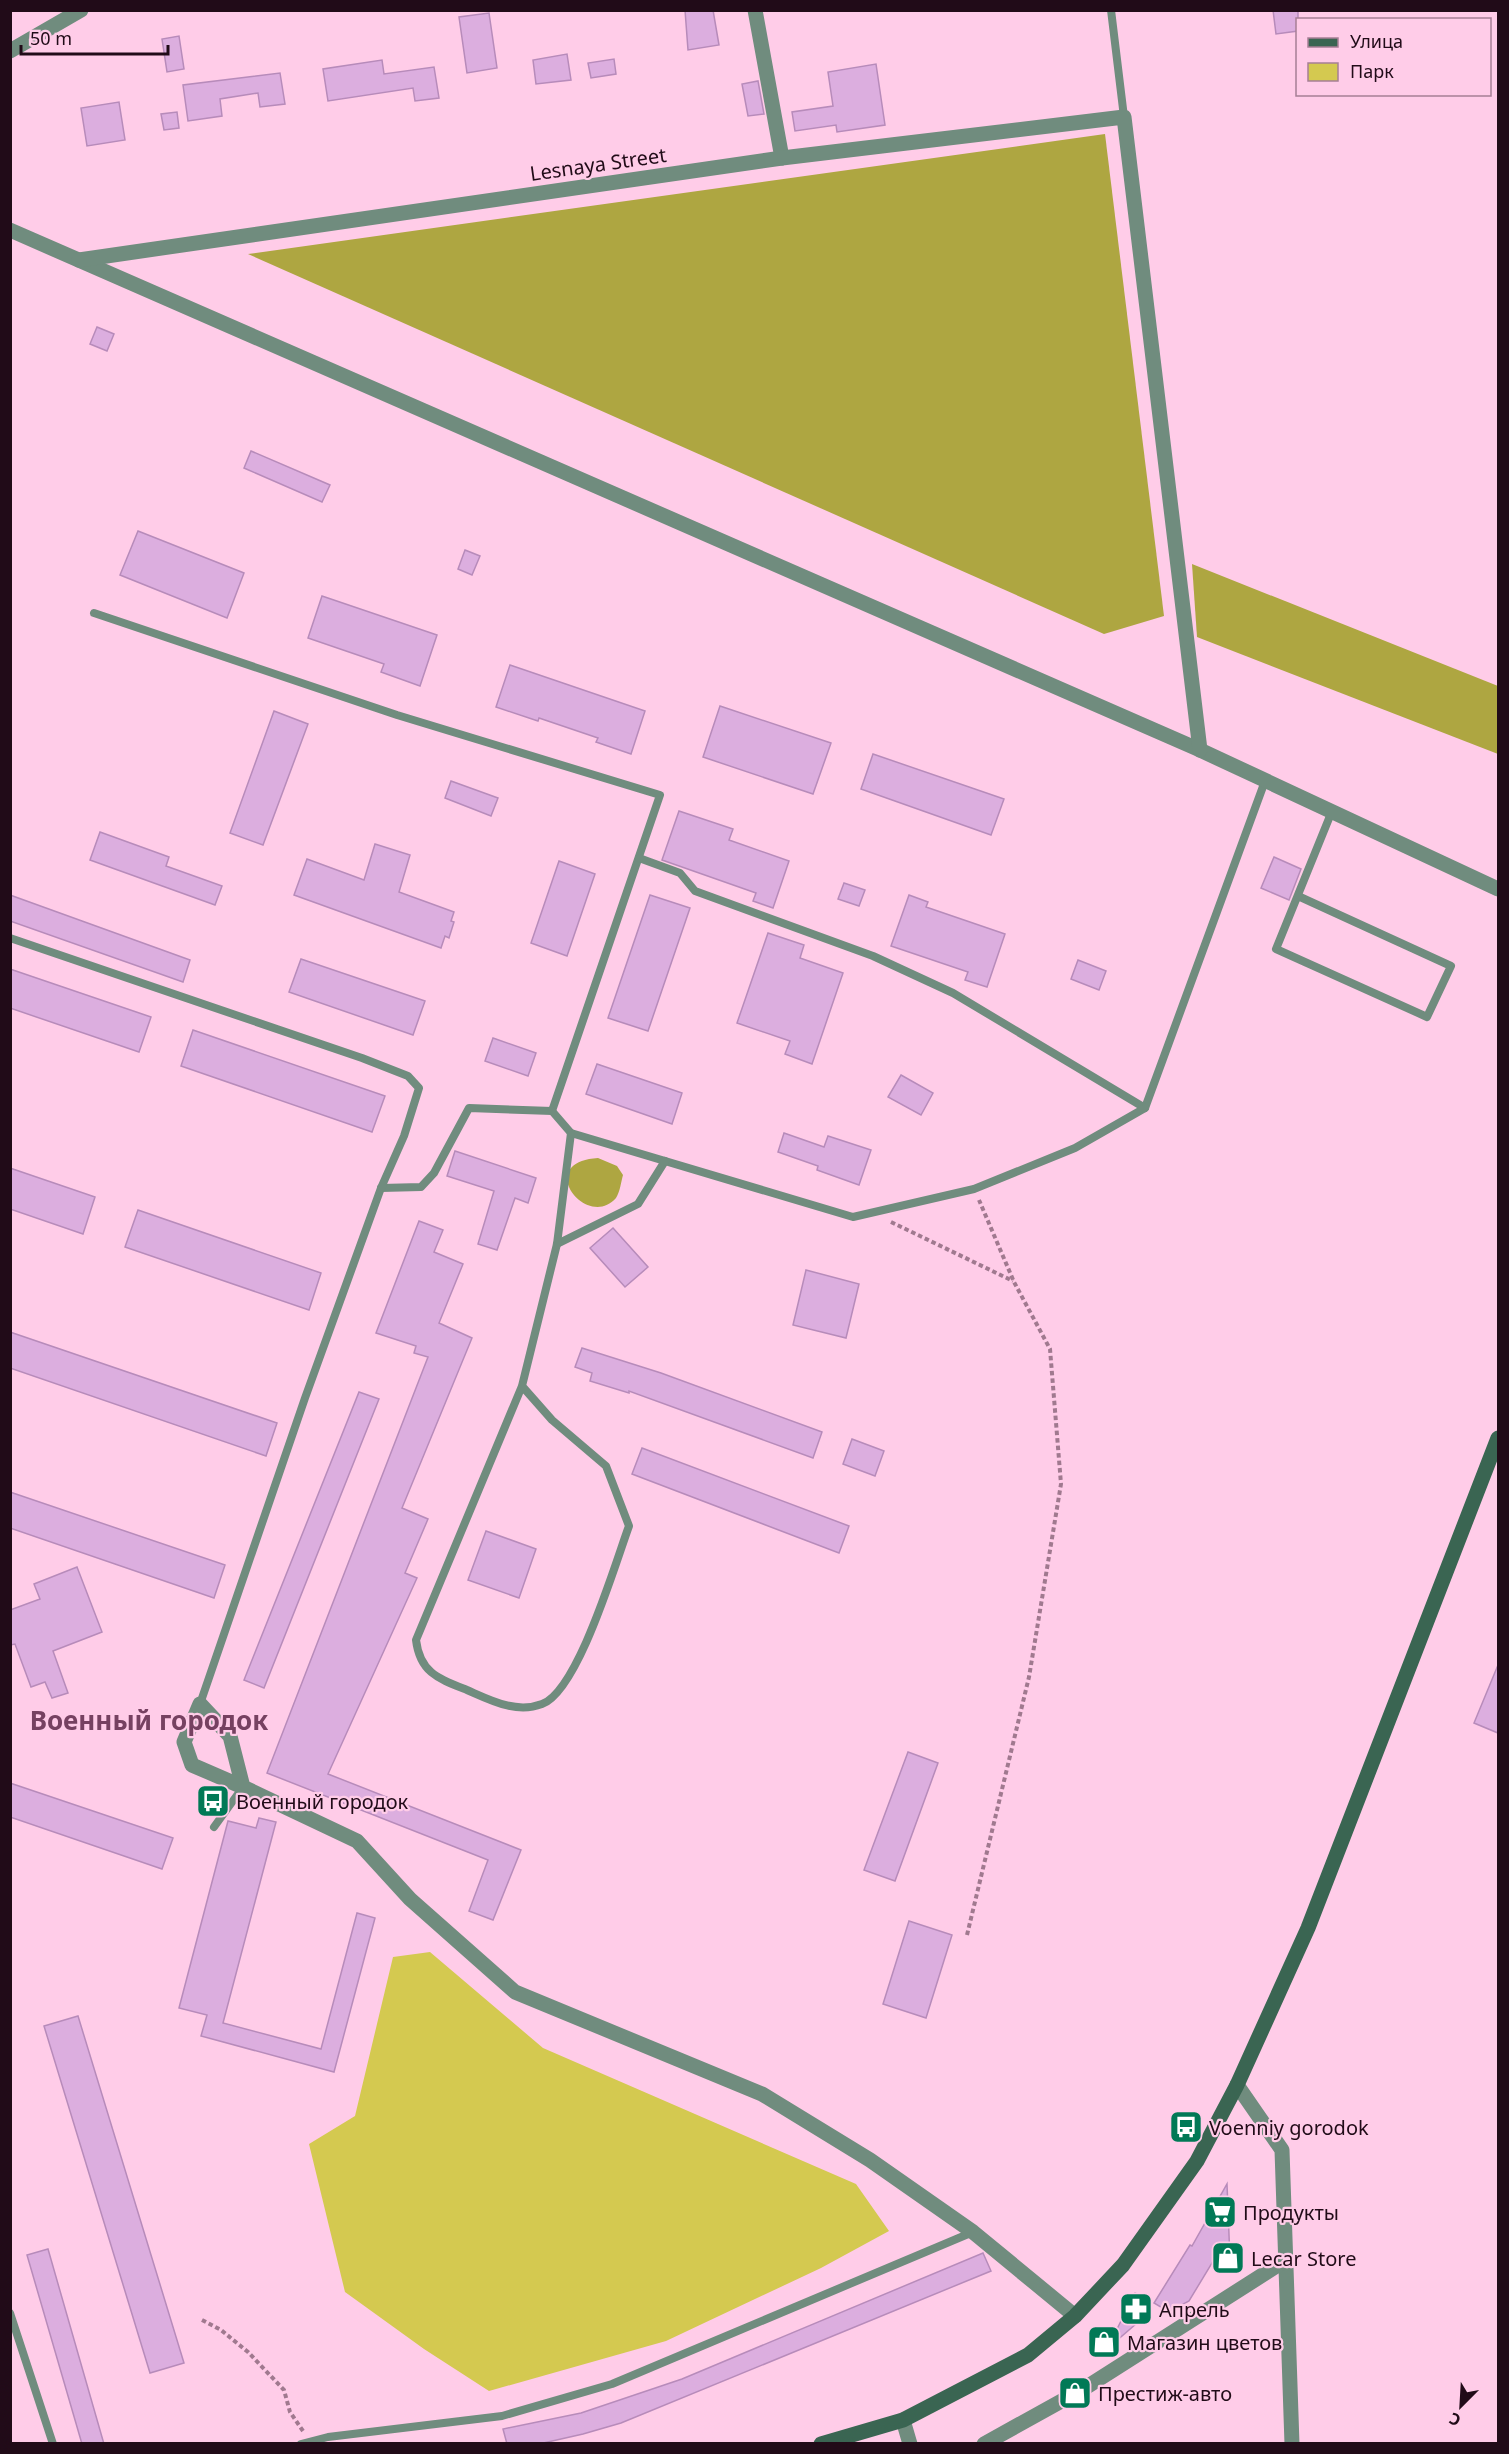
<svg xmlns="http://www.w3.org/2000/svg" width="1509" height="2454" viewBox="0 0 1509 2454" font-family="'Noto Sans',sans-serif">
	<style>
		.green { fill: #d4c950 }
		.forest { fill: #aea641 }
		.building { fill: #dcaedf; stroke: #b78bba; stroke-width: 1.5 }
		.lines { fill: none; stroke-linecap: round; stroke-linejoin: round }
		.path { stroke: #a0798f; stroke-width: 4; stroke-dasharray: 4.5 3; stroke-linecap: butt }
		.service { stroke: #708c7e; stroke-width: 8 }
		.minor { stroke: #708c7e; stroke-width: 15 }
		.secondary { stroke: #3a6552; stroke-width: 15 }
		.labels { text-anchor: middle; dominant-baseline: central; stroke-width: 4.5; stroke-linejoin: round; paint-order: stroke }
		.street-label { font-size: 20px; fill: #210b18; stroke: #ffcce8 }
		.poi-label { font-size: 20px; fill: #210b18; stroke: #ffcce8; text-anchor: start }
		.district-label { font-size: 26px; font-weight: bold; fill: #764161; stroke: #ffcce8 }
	</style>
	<rect width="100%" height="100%" fill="#ffcce8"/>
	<path class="green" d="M430,1952L543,2048L856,2184L889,2231L821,2268L666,2341L489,2391L424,2349L345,2292L309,2144L355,2116L393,1957Z"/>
	<g class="forest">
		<path d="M1105,134L1164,616L1104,634L248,254Z"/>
		<path d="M1192,564L1498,686V754L1197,637Z"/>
		<path d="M598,1158L617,1166L623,1175C621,1182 620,1192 616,1198C587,1231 533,1162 598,1158Z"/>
	</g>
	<g class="building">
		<path d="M685,10H713L719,45L688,50Z"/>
		<path d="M1273,10H1298V31L1276,34Z"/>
		<path d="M489,13L497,68L467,73L459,17Z"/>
		<path d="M179,36L184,69L167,72L162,39Z"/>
		<path d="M567,54L571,80L536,84L533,60Z"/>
		<path d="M614,59L616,74L591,78L588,63Z"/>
		<path d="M382,60L384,74L434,67L439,98L415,101L413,88L328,101L323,69Z"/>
		<path d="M876,64L885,125L837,132L836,125L795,131L792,112L833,106L828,72Z"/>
		<path d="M280,73L285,104L260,107L258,93L220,99L222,116L188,121L183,85Z"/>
		<path d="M758,81L764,114L748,116L742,84Z"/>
		<path d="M119,102L125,140L87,146L81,108Z"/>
		<path d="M177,112L179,128L164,130L161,114Z"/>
		<path d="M97,327L114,334L107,351L90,344Z"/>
		<path d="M251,451L330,485L322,502L244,468Z"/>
		<path d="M138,531L244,573L227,618L120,575Z"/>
		<path d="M465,550L480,556L472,575L458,569Z"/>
		<path d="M322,596L437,635L420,686L381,672L384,664L308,638Z"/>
		<path d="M510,665L645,711L631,754L596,742L598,738L539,718L538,721L496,707Z"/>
		<path d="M720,706L831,743L813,794L703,757Z"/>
		<path d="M274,711L308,724L263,845L230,833Z"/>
		<path d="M873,754L1004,799L991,835L861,789Z"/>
		<path d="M451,781L498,798L491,816L445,798Z"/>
		<path d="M679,811L733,829L729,840L789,861L773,908L753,901L756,893L662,860Z"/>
		<path d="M100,832L169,857L166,866L222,886L215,905L90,860Z"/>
		<path d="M375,844L410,855L399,892L454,912L451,921L454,922L449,938L445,936L441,948L294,895L307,859L364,880Z"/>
		<path d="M1274,857L1301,869L1289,900L1261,888Z"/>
		<path d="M559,861L595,874L567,956L531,943Z"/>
		<path d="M844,883L865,890L859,906L838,899Z"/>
		<path d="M10,895L190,960L183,982L10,921Z"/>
		<path d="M650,895L690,908L648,1031L608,1018Z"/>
		<path d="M909,895L928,902L926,907L1005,934L987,987L965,980L968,972L891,946Z"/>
		<path d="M768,933L804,945L800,958L843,973L812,1064L785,1054L790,1041L737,1023Z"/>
		<path d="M301,959L425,1001L413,1035L289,992Z"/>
		<path d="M1078,960L1106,971L1099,990L1071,979Z"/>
		<path d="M10,969L151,1017L139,1052L10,1008Z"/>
		<path d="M193,1030L385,1096L372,1132L181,1066Z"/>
		<path d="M493,1038L536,1053L528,1076L485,1061Z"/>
		<path d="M597,1064L682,1093L672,1124L586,1094Z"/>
		<path d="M901,1075L933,1093L921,1115L888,1097Z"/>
		<path d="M784,1133L824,1147L828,1136L871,1150L859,1185L817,1170L818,1166L778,1152Z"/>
		<path d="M455,1151L536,1178L528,1203L515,1198L497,1250L478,1244L494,1191L447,1176Z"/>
		<path d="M10,1168L95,1197L83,1234L10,1209Z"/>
		<path d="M138,1210L321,1273L309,1310L125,1247Z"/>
		<path d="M419,1221L443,1230L434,1252L463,1264L439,1323L472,1338L402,1508L428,1519L405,1573L417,1578L328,1774L521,1850L493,1920L469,1911L488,1860L267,1773L428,1357L414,1353L416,1346L376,1333Z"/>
		<path d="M613,1228L648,1267L625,1287L590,1248Z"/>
		<path d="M806,1270L859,1284L846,1338L793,1325Z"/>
		<path d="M10,1332L277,1423L266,1456L10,1368Z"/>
		<path d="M582,1348L661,1373L822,1432L813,1458L629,1391V1393L590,1381L592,1373L575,1367Z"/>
		<path d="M359,1392L379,1399L264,1688L244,1680Z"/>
		<path d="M852,1439L884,1451L875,1476L843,1464Z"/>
		<path d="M642,1448L849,1526L839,1553L632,1474Z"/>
		<path d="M10,1492L225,1565L214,1598L10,1528Z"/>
		<path d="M486,1531L536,1549L519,1598L468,1580Z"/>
		<path d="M77,1567L102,1632L53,1651L68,1693L52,1698L45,1682L31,1687L15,1644L10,1645V1610L40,1599L34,1584Z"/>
		<path d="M1498,1665V1733L1474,1723Z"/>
		<path d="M908,1752L938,1763L895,1881L864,1870Z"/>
		<path d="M10,1783L173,1838L162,1869L10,1817Z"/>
		<path d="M259,1818L276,1822L223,2023L321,2049L357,1913L375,1918L334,2072L201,2036L207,2015L179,2008L228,1821L256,1828Z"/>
		<path d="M909,1921L952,1935L926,2018L883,2004Z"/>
		<path d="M78,2016L184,2363L150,2373L44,2026Z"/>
		<path d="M1227,2184L1230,2260L1218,2253L1189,2301L1169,2312L1154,2303L1190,2245L1192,2246Z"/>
		<path d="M48,2249L104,2444H82L27,2255Z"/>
		<path d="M983,2253L991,2271L621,2423L583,2434L539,2444H507L503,2429L581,2413L682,2379Z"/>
		<path d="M1135,2293L1149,2300L1137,2323L1107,2349Z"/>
	</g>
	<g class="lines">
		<g class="path">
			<path d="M891,1222L1013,1281"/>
			<path d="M967,1935L1029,1677L1061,1484L1050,1349L1014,1282L979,1200"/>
			<path d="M202,2320L221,2330L248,2352L284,2390L290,2412L303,2431"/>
		</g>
		<g class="service">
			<path d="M1111,10L1124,117"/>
			<path d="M94,613L397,715L660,795L552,1111L469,1108L434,1173L421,1187L381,1188"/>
			<path d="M639,858L680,873L695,891L873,956L953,993L1145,1108L1265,781"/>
			<path d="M1298,896L1451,966L1427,1017L1276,949L1332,811"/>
			<path d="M10,938L362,1058L408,1076L419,1088L404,1136L381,1188L305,1398L200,1704"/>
			<path d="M552,1111L571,1133L853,1217L974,1189L1075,1148L1145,1108"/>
			<path d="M557,1244L638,1204L665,1161"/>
			<path d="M522,1386L552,1420L606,1466L629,1526C615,1564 578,1691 542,1704C516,1714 490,1700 467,1690C439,1679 420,1673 416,1640L522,1386L557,1244L571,1133"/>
			<path d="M214,1827L243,1787"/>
			<path d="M10,2313L53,2444"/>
			<path d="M301,2444L328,2437L502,2416L612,2384L973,2232"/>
		</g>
		<g class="minor">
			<path d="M755,10L782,158"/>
			<path d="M10,51L81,10"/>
			<path d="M10,230L1200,750L1498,889"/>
			<path d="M79,260L782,158L1124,117L1200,750"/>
			<path d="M243,1787L192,1765L184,1742L200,1704L230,1736L243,1787L357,1841L410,1899L515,1992L762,2094L870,2160L973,2232L1075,2316"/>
			<path d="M1237,2085L1282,2150L1292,2444"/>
			<path d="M903,2420L910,2444"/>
			<path d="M984,2444L1085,2388L1286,2260"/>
		</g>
		<path class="secondary" d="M821,2444L903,2420L1028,2355L1075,2316L1123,2265L1197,2161L1237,2085L1308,1928L1498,1438"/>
	</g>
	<defs>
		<symbol id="bus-square" viewBox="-11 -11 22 22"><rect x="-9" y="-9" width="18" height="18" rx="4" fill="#017956" stroke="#ffcce8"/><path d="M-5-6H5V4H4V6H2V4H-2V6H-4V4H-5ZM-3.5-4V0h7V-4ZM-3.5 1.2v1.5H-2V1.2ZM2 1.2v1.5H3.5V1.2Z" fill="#fff"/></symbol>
		<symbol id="supermarket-square" viewBox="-11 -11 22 22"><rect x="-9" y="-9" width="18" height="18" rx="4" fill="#017956" stroke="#ffcce8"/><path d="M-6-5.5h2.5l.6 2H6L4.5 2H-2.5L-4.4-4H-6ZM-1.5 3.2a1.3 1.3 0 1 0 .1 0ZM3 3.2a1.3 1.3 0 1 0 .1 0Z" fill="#fff"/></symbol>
		<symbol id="shop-square" viewBox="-11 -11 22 22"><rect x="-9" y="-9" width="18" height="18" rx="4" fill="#017956" stroke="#ffcce8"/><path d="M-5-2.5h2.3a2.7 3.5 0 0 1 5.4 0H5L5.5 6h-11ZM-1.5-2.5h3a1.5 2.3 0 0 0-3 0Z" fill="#fff"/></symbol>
		<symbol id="pharmacy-square" viewBox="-11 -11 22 22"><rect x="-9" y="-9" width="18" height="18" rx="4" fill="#017956" stroke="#ffcce8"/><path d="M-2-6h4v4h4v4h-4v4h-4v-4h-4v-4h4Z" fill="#fff"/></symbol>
	</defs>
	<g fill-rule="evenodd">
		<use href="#bus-square" x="194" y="1782" width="38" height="38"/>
		<use href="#bus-square" x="1167" y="2108" width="38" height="38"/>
		<use href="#supermarket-square" x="1201" y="2193" width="38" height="38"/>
		<use href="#shop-square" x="1209" y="2239" width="38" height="38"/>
		<use href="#pharmacy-square" x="1117" y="2290" width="38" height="38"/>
		<use href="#shop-square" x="1085" y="2323" width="38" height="38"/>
		<use href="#shop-square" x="1056" y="2374" width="38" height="38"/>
	</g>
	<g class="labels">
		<g class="street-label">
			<text transform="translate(598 164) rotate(-8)">Lesnaya Street</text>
		</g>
		<g class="poi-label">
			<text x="236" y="1801">Военный городок</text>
			<text x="1209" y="2127">Voenniy gorodok</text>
			<text x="1243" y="2212">Продукты</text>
			<text x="1251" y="2258">Lecar Store</text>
			<text x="1159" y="2309">Апрель</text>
			<text x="1127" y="2342">Магазин цветов</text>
			<text x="1098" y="2393">Престиж-авто</text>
		</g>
		<g class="district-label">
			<text x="149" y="1720">Военный городок</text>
		</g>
	</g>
	<rect width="1509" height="2454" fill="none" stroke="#210b18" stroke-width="24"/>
	<rect x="1296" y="18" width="195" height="78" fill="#ffcce8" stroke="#a67f95" stroke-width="1.5"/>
	<rect x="1308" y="38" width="30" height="9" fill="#3a6552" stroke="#a67f95" stroke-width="1.5"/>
	<text x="1350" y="48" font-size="18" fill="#210b18">Улица</text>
	<rect x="1308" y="63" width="30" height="18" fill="#d4c950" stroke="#a67f95" stroke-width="1.5"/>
	<text x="1350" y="78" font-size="18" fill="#210b18">Парк</text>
	<g transform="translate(1461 2406) rotate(204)" stroke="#ffcce8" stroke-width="4.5" paint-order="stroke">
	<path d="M0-4.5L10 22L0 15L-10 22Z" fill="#210b18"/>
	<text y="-9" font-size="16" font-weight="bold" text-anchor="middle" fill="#210b18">С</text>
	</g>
	<path d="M21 45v9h147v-9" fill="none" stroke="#210b18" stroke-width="3"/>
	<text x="30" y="45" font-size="18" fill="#210b18" stroke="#ffcce8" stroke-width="4.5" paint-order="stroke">50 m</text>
</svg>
